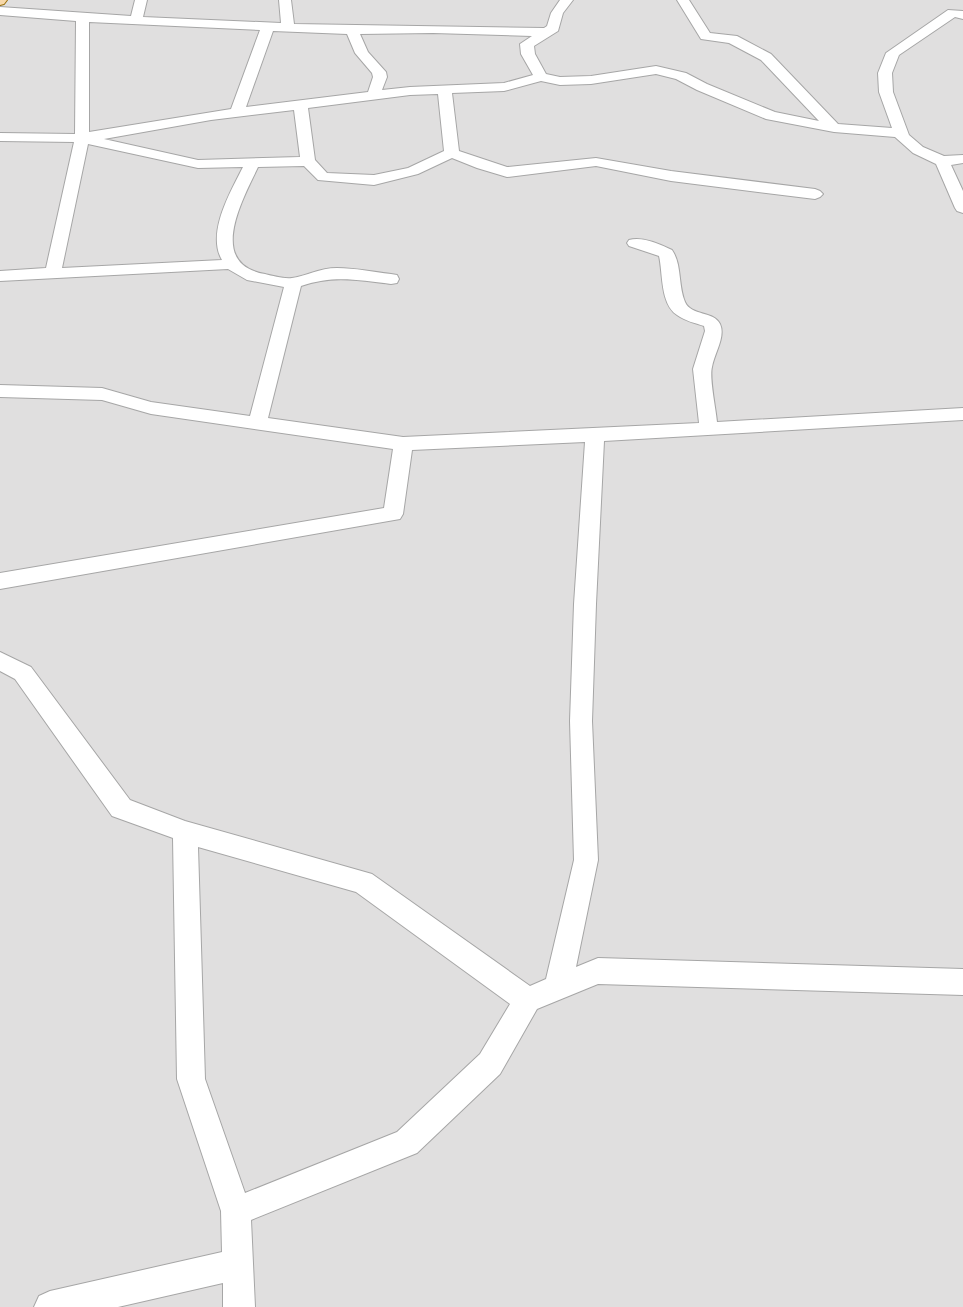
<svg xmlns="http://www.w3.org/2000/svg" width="963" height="1307" viewBox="0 0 963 1307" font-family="'Roboto Condensed',sans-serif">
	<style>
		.residential { fill: #e0dfdf }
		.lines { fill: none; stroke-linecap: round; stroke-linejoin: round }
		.minor-casing { stroke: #a6a6a6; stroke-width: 2 }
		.major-casing { stroke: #966d09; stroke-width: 2 }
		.minor { fill: #fff; fill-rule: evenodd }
		.major { fill: #f7d8a9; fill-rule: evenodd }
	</style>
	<rect width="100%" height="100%" fill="#f1efe9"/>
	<rect class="residential" x="0" y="0" width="963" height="1307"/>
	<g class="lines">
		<defs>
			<path id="minor" d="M135,0H147L143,17L281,23L279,0H291L294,24L544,28L547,26L551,13L560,0H573L563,13L558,31L534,46L535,54L546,74L560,77L591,76L656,66L686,73L707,84L775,112L819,121L761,60L729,43L701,39L677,0H689L710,33L737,36L771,54L838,124L892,128L879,92L878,73L886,53L948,10L963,11V19L955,17L899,55L892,73L893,92L909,135L923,147L944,156L963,155V163L951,165L963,191V213L957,211L955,208L936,164L913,153L895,137L834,132L766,119L697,90L676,79L656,74L591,84L560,85L541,81L504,91L452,93L459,151L507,167L596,158L671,171L815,189L820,191L823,194L820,197L815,199L671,181L596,166L507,177L477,168L452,158L418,174L374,185L318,180L304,166L258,167C243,199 206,264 265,274C273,276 284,279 292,278C307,276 319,268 337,268C355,268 373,272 391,274L397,275L399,279L397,283L391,284C357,280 334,275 301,286L268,418L403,437L699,423L693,369L705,331L704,326C695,323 685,321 677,315C660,304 663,273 659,256L629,246L627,243L629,240C642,236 660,244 672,250C682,264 678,286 685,302C691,316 714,311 720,324C726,337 714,354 712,367C709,378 716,409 717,422L963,408V420L604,441L596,604L592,721L598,860L576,967L598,958L963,969V995L598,984L537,1009L500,1074L417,1153L251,1220L255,1307H223V1283L118,1307H34L39,1296L50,1291L222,1252L221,1211L177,1079L173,838L112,816L15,679L0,671V652L31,667L130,800L185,821L372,874L530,986L546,979L574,860L570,721L574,604L585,442L412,450L403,514L400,519L0,589V573L384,508L393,449L151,414L102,400L0,397V385L102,388L151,402L250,416L284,287L247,280L228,269L0,281V271L46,268L74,142L0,141V133L75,134L76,21L0,15V7L131,16ZM89,22L260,30L231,109L89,132ZM273,31L347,34L355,53L372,73L373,77L368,92L246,107ZM433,33L532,36L520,44L521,54L533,75L504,83L410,87L382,90L387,77L386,72L368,52L360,34ZM438,94L444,151L408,168L374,175L327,173L315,160L308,108L410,95ZM294,110L300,157L198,160L104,139L211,120ZM88,144L198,168L243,167C231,191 206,233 222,260L62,268ZM198,847L356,892L510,1004L480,1054L397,1132L245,1193L205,1079Z"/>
			<path id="major" d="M0,0H7L4,4L0,5Z"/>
		</defs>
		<use href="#minor" class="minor-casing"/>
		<use href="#major" class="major-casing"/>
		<use href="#minor" class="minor"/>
		<use href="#major" class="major"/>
	</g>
</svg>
